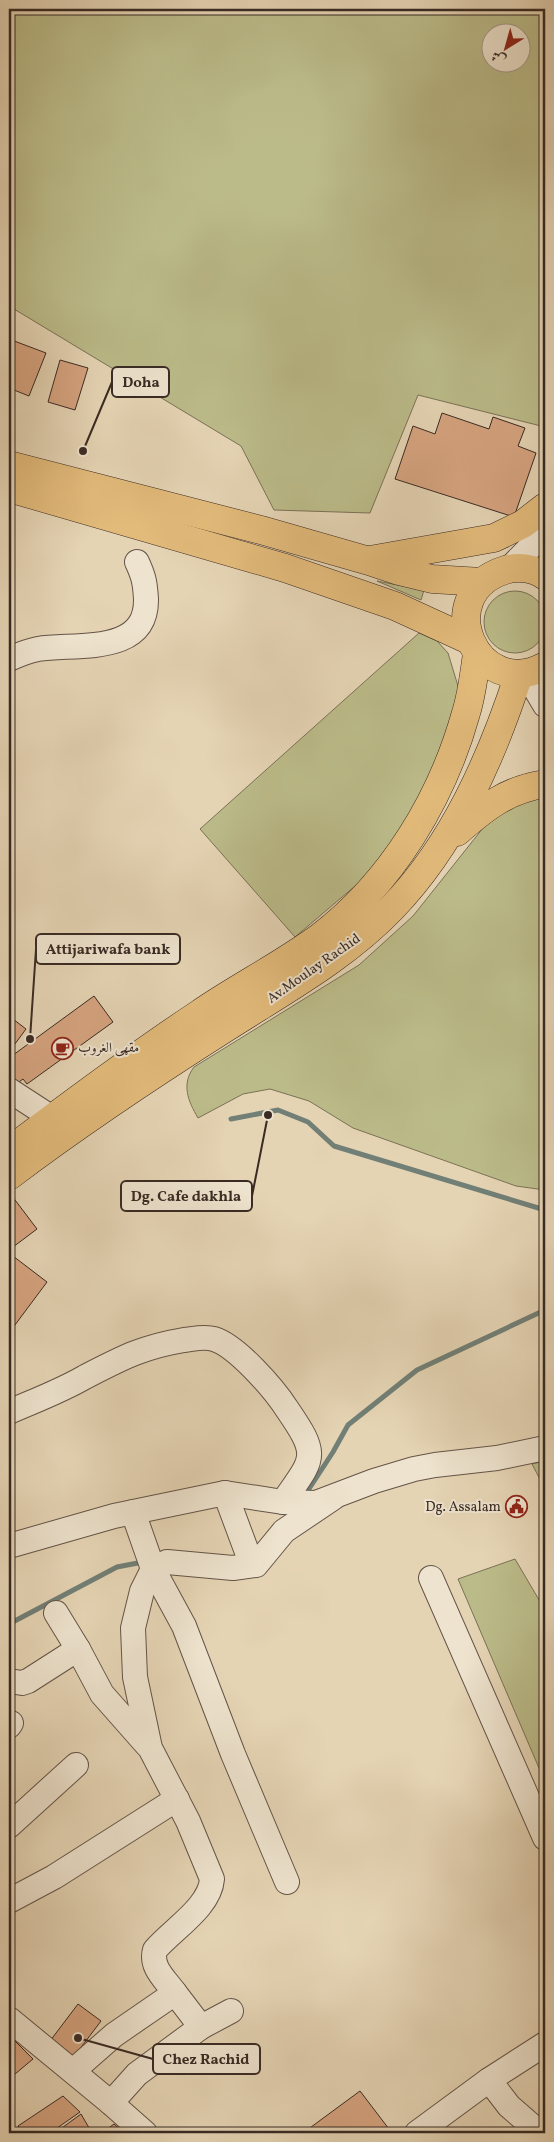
<svg xmlns="http://www.w3.org/2000/svg" width="554" height="2142" viewBox="0 0 554 2142" font-family="Vollkorn,Amiri,serif">
	<style>
		.green { fill: #bbbb89; stroke: #7a7256; fill-rule: evenodd }
		.lines { fill: none; stroke-linecap: round; stroke-linejoin: round }
		.stream { stroke: #717f76; stroke-width: 5 }
		.building { fill: #d6a480; stroke: #392a24 }
		.minor-casing { stroke: #645448; stroke-width: 26 }
		.major-casing { stroke: #392a24; stroke-width: 29 }
		.highway-casing { stroke: #392a24; stroke-width: 29 }
		.minor { stroke: #eee3ce; stroke-width: 24 }
		.major { stroke: #e2ba7a; stroke-width: 28 }
		.highway { stroke: #e2ba7a; stroke-width: 28 }
		.labels { text-anchor: middle; dominant-baseline: central; stroke-width: 4; stroke-linejoin: round; paint-order: stroke }
		.street-label { font-size: 14px; fill: #392a24; stroke: #eee3ce }
		.poi-label { font-size: 14px; fill: #392a24; stroke: #eee3ce; text-anchor: start }
		.leader { fill: none; stroke: #392a24; stroke-width: 2 }
		.callout-dot { fill: #392a24; stroke: #eee3ce; stroke-width: 2 }
		.callout { fill: #eee3ce; stroke: #392a24; stroke-width: 2 }
		.callout-label { font-size: 15px; text-anchor: middle; font-weight: bold; fill: #392a24 }
	</style>
	<rect width="100%" height="100%" fill="#e5d4b4"/>
	<filter id="stains"><feTurbulence type="fractalNoise" baseFrequency=".004" numOctaves="4"/><feColorMatrix values="0 0 0 0 .2 0 0 0 0 .09 0 0 0 0 .02 0 0 0 .5 -.17"/></filter>
	<radialGradient id="worn" r=".72"><stop offset=".6" stop-color="#630" stop-opacity="0"/><stop offset="1" stop-color="#630" stop-opacity=".3"/></radialGradient>
	<g class="green">
		<path d="M9,9H545V427L418,395L370,513L274,510L241,446L9,306ZM492,32H522V62H492Z"/>
		<path d="M377,581L424,590L421,600Z"/>
		<circle cx="515" cy="622" r="31"/>
		<path d="M419,633L437,641L448,653L458,686V702L433,779L385,853L361,881L295,937L200,829Z"/>
		<path d="M545,796V1190L516,1186L353,1128L309,1101L270,1089L243,1094L198,1118C188,1101 181,1084 194,1067L359,965L413,916L487,823L503,808Z"/>
		<path d="M545,1461V1489L532,1464Z"/>
		<path d="M515,1559L545,1610V1782L458,1579Z"/>
	</g>
	<g class="lines">
		<g class="stream">
			<path d="M231,1119L278,1110L308,1122L334,1146L545,1210"/>
			<path d="M305,1495L333,1452L348,1425L417,1370L545,1310"/>
			<path d="M9,1624L117,1567L143,1562"/>
		</g>
	</g>
	<g class="building">
		<path d="M9,339L46,353L29,396L9,388V377L14,365L9,363Z"/>
		<path d="M60,360L88,368L75,410L48,402Z"/>
		<path d="M442,413L489,429L493,417L525,428L518,446L536,453L514,517L395,479L413,426L435,434Z"/>
		<path d="M94,996L113,1022L27,1084L23,1079L15,1085L9,1076L11,1071L9,1068V1058Z"/>
		<path d="M9,1016L26,1029L9,1052Z"/>
		<path d="M9,1192L37,1229L9,1250Z"/>
		<path d="M9,1253L47,1282L9,1333V1295L15,1289L9,1284Z"/>
		<path d="M78,2004L101,2021L73,2058L50,2041Z"/>
		<path d="M12,2038L33,2059L9,2079V2041Z"/>
		<path d="M360,2091L392,2133H303Z"/>
		<path d="M63,2096L80,2112L50,2133H24L18,2126Z"/>
		<path d="M81,2114L92,2133H55Z"/>
		<path d="M114,2124L124,2133H102Z"/>
	</g>
	<g class="lines">
		<defs>
			<g id="minor">
				<path d="M510,568L545,532"/>
				<path d="M9,659C18,655 28,651 38,649C76,643 147,656 146,599C145,583 144,577 137,562"/>
				<path d="M526,673L545,705"/>
				<path d="M9,1090L52,1118L65,1132"/>
				<path d="M9,1412C34,1401 61,1391 85,1377C122,1358 142,1347 184,1340C194,1339 204,1336 214,1339C237,1346 274,1389 287,1409C320,1457 314,1457 283,1502"/>
				<path d="M225,1493L247,1552"/>
				<path d="M133,1512L153,1569L184,1626L233,1754L287,1882"/>
				<path d="M9,1546L114,1516L225,1493L283,1502L316,1503L374,1481L414,1469L435,1465L497,1458L545,1448"/>
				<path d="M431,1578L545,1838"/>
				<path d="M56,1613L78,1649L102,1694L147,1745"/>
				<path d="M9,1681L22,1683L28,1681L78,1649"/>
				<path d="M9,1726L11,1723"/>
				<path d="M9,1826L76,1765"/>
				<path d="M9,1901L54,1877L177,1799"/>
				<path d="M9,2019L111,2103L145,2133"/>
				<path d="M201,2027L231,2011"/>
				<path d="M73,2071L114,2035L175,1993C165,1979 150,1967 155,1950C173,1929 210,1907 212,1879L188,1821L150,1748L135,1677L133,1628L142,1591L153,1569L167,1562L233,1568L256,1565L284,1531L333,1498"/>
				<path d="M489,2080L509,2106L540,2133"/>
				<path d="M111,2103L137,2074L201,2027L175,1993"/>
				<path d="M417,2133L489,2080L545,2044"/>
			</g>
			<g id="major">
				<path d="M457,832C484,808 508,789 545,784"/>
				<path d="M9,1151C71,1104 134,1057 199,1014C238,987 282,965 320,937C392,882 442,799 466,713C472,694 474,674 477,654"/>
				<path d="M9,1176C79,1123 153,1074 227,1027C285,990 345,957 392,908C454,844 492,757 519,674"/>
			</g>
			<g id="highway">
				<path d="M9,465L261,530L369,561L399,571L432,579L482,582"/>
				<path d="M9,488L285,568L395,606L469,640"/>
				<path d="M370,560L494,538L523,524L545,507"/>
				<path d="M545,576C534,568 518,566 505,570C429,594 477,703 545,666"/>
			</g>
		</defs>
		<use href="#minor" class="minor-casing"/>
		<use href="#major" class="major-casing"/>
		<use href="#highway" class="highway-casing"/>
		<use href="#minor" class="minor"/>
		<use href="#major" class="major"/>
		<use href="#highway" class="highway"/>
	</g>
	<defs>
		<symbol id="cafe-ring" viewBox="-11 -11 22 22"><circle r="9.5" fill="#eee3ce" stroke="#8f2418" stroke-width="1.5"/><path d="M-5.5-4.5H6V0H3Q3 3.5 0 3.5H-2.5Q-5.5 3.5-5.5 0ZM3-3.2v2h1.7v-2ZM-6 4.5H4V6H-6Z" fill="#8f2418"/></symbol>
		<symbol id="civic-ring" viewBox="-11 -11 22 22"><circle r="9.5" fill="#eee3ce" stroke="#8f2418" stroke-width="1.5"/><path d="M-.6-6.5H3V-4.5H.6V-3L4-1V1h2V6H-6V1h2V-1L-.6-3ZM-1.2 2.5V6h2.4V2.5Z" fill="#8f2418"/></symbol>
	</defs>
	<g fill-rule="evenodd">
		<use href="#cafe-ring" x="50" y="1036" width="25" height="25"/>
		<use href="#civic-ring" x="504" y="1494" width="25" height="25"/>
	</g>
	<g class="labels">
		<g class="street-label">
			<text transform="translate(314 969) rotate(-35)">Av.Moulay Rachid</text>
		</g>
		<g class="poi-label">
			<text x="78" y="1048">مقهى الغروب</text>
			<text x="501" y="1507" text-anchor="end">Dg. Assalam</text>
		</g>
	</g>
	<path class="leader" d="M83 451L112 382M30 1039L36 949M268 1115L252 1196M78 2038L153 2059"/>
	<g class="callout-dot">
		<circle cx="83" cy="451" r="5"/>
		<circle cx="30" cy="1039" r="5"/>
		<circle cx="268" cy="1115" r="5"/>
		<circle cx="78" cy="2038" r="5"/>
	</g>
	<g class="callout">
		<rect x="112" y="367" width="57" height="30" rx="5"/>
		<rect x="36" y="934" width="144" height="30" rx="5"/>
		<rect x="121" y="1181" width="131" height="30" rx="5"/>
		<rect x="153" y="2044" width="107" height="30" rx="5"/>
	</g>
	<g class="callout-label">
		<text x="141" y="387">Doha</text>
		<text x="108" y="954">Attijariwafa bank</text>
		<text x="186" y="1201">Dg. Cafe dakhla</text>
		<text x="206" y="2064">Chez Rachid</text>
	</g>
	<rect width="554" height="2142" fill="none" stroke="#e5d4b4" stroke-width="30"/>
	<rect x="10" y="10" width="534" height="2122" fill="none" stroke="#392a24" stroke-width="2.5"/>
	<rect x="15" y="15" width="524" height="2112" fill="none" stroke="#392a24"/>
	<g transform="translate(506 48) rotate(217)"><circle r="24" fill="#eee3ce" stroke="#a6998a"/>
	<path d="M0-4L9 19L0 12L-9 19Z" fill="#8f2418"/>
	<text y="-8" font-size="14" font-weight="bold" text-anchor="middle" fill="#392a24">ش</text>
	</g>
	<rect width="100%" height="100%" filter="url(#stains)"/>
	<rect width="100%" height="100%" fill="url(#worn)"/>
</svg>
